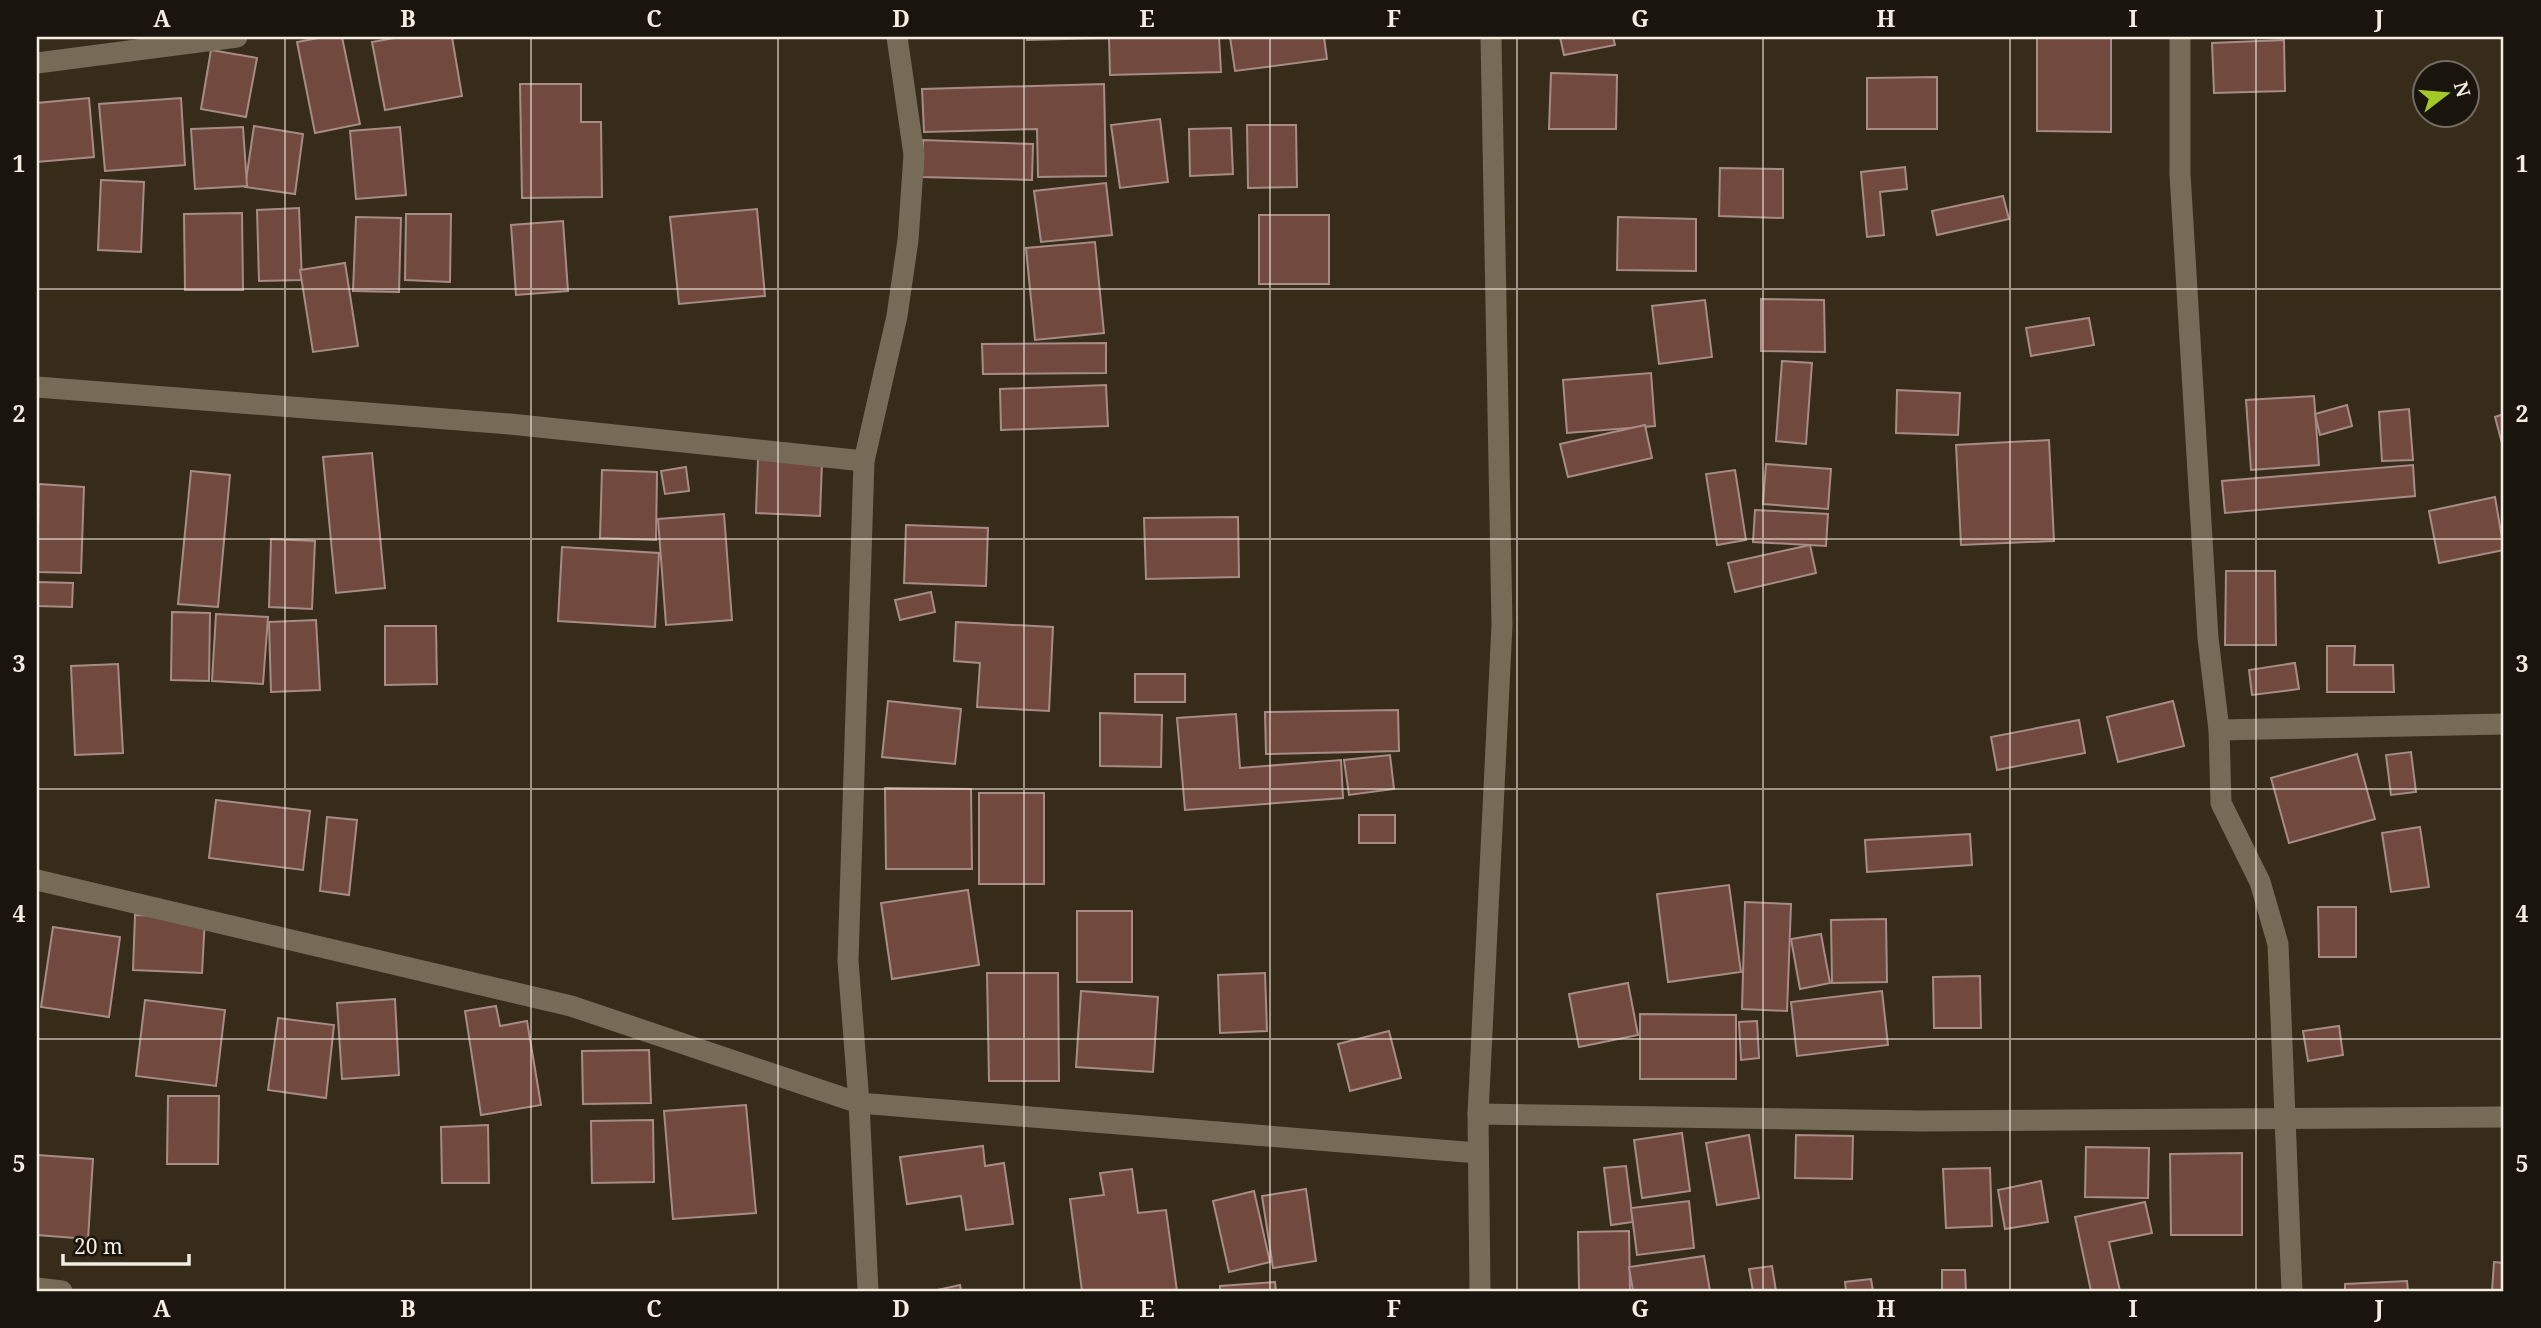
<svg xmlns="http://www.w3.org/2000/svg" width="2541" height="1328" viewBox="0 0 2541 1328" font-family="'Noto Serif',serif">
	<style>
		.building { fill: #72493f; stroke: #a78c85; stroke-width: 2 }
		.lines { fill: none; stroke-linecap: round; stroke-linejoin: round }
		.minor { stroke: #766b56; stroke-width: 21 }
		.grid { fill: none; stroke: #f4ede1; stroke-width: 2; stroke-opacity: 0.55 }
		.neatline { fill: none; stroke: #f4ede1; stroke-width: 2.5 }
		.grid-label { font-size: 23px; text-anchor: middle; font-weight: bold; fill: #f4ede1 }
	</style>
	<rect width="100%" height="100%" fill="#362c19"/>
	<g class="building">
		<path d="M324,37H342L360,124L315,133L297,42Z"/>
		<path d="M400,37H452L462,96L385,110L372,42Z"/>
		<path d="M1027,37H1219L1221,72L1110,75L1109,38L1027,40Z"/>
		<path d="M1230,37H1324L1327,59L1235,71Z"/>
		<path d="M1560,37H1613L1615,45L1564,55Z"/>
		<path d="M2037,37H2111V132L2037,131Z"/>
		<path d="M2284,40L2285,91L2214,93L2212,43Z"/>
		<path d="M211,50L257,58L246,117L201,109Z"/>
		<path d="M1551,73L1617,75L1616,129H1549Z"/>
		<path d="M1937,77V129H1867V78Z"/>
		<path d="M520,84H581V122H601L602,197L522,198Z"/>
		<path d="M1104,84L1106,176L1038,177L1037,129L924,132L922,89Z"/>
		<path d="M89,98L94,157L37,162V103Z"/>
		<path d="M181,98L185,165L105,171L99,104Z"/>
		<path d="M1160,119L1168,182L1120,188L1111,125Z"/>
		<path d="M1247,125H1296L1297,187L1248,188Z"/>
		<path d="M254,126L303,134L295,194L245,187Z"/>
		<path d="M243,127L247,186L195,189L191,129Z"/>
		<path d="M400,127L406,195L356,199L350,131Z"/>
		<path d="M1231,128L1233,174L1190,176L1189,129Z"/>
		<path d="M923,140L1033,144L1032,180L922,177Z"/>
		<path d="M1905,167L1907,189L1880,192L1884,235L1867,237L1861,172Z"/>
		<path d="M1720,168L1783,169V218L1719,216Z"/>
		<path d="M101,180L144,182L141,252L98,250Z"/>
		<path d="M1106,183L1112,235L1041,242L1034,191Z"/>
		<path d="M2003,196L2009,219L1937,235L1932,211Z"/>
		<path d="M299,208L302,280L259,281L257,210Z"/>
		<path d="M757,209L765,296L679,304L670,217Z"/>
		<path d="M242,213L243,290H185L184,214Z"/>
		<path d="M406,214H451L450,282L405,280Z"/>
		<rect x="1259" y="215" width="70" height="69"/>
		<path d="M356,217L401,218L399,292L353,291Z"/>
		<path d="M1618,217L1696,219V271L1617,270Z"/>
		<path d="M563,221L568,291L516,295L511,225Z"/>
		<path d="M1095,242L1104,333L1035,340L1026,248Z"/>
		<path d="M345,263L358,346L313,352L300,270Z"/>
		<path d="M1761,299L1824,300L1825,352L1761,351Z"/>
		<path d="M1705,300L1712,357L1659,364L1652,306Z"/>
		<path d="M2089,318L2094,345L2031,356L2026,328Z"/>
		<path d="M1106,343V373L983,374L982,344Z"/>
		<path d="M1782,361L1812,363L1806,444L1776,441Z"/>
		<path d="M1651,373L1655,426L1567,433L1563,380Z"/>
		<path d="M1106,385L1108,426L1001,430L1000,389Z"/>
		<path d="M1897,390L1960,393L1958,435L1896,433Z"/>
		<path d="M2314,396L2319,465L2251,470L2246,400Z"/>
		<path d="M2347,405L2352,426L2320,435L2315,414Z"/>
		<path d="M2409,409L2413,460L2382,461L2379,412Z"/>
		<path d="M2504,414V451L2495,417Z"/>
		<path d="M1645,425L1652,458L1568,477L1560,444Z"/>
		<path d="M2049,440L2054,541L1961,545L1956,445Z"/>
		<path d="M372,453L385,588L336,593L323,457Z"/>
		<path d="M758,459L822,462L820,516L756,513Z"/>
		<path d="M1766,464L1831,469L1828,509L1763,504Z"/>
		<path d="M2413,465L2415,496L2225,513L2222,481Z"/>
		<path d="M686,467L689,491L665,494L661,471Z"/>
		<path d="M602,470L657,472L656,540L600,538Z"/>
		<path d="M1735,470L1746,540L1717,545L1706,474Z"/>
		<path d="M191,471L230,475L218,607L178,604Z"/>
		<path d="M39,484L84,487L81,573L37,572Z"/>
		<path d="M2495,497L2504,550L2439,563L2429,511Z"/>
		<path d="M1755,510L1828,514L1826,546L1753,542Z"/>
		<path d="M724,514L732,620L666,625L658,519Z"/>
		<path d="M1238,517L1239,577L1146,579L1144,518Z"/>
		<path d="M906,525L988,528L986,586L904,583Z"/>
		<path d="M271,539L315,541L312,609L269,607Z"/>
		<path d="M1810,545L1816,573L1735,592L1728,563Z"/>
		<path d="M562,547L659,553L655,627L558,621Z"/>
		<path d="M2226,571H2275L2276,645H2225Z"/>
		<path d="M37,582L73,583L72,607L37,606Z"/>
		<path d="M931,592L935,612L900,620L895,600Z"/>
		<path d="M172,612L210,613L209,681L171,680Z"/>
		<path d="M216,614L268,617L263,684L212,681Z"/>
		<path d="M316,620L320,690L271,692L269,622Z"/>
		<path d="M956,622L1053,627L1049,711L977,707L980,663L954,661Z"/>
		<path d="M385,626H436L437,684L385,685Z"/>
		<path d="M2327,646H2355L2354,665H2393L2394,692H2327Z"/>
		<path d="M2295,663L2299,689L2252,695L2249,670Z"/>
		<path d="M118,664L123,753L75,755L71,666Z"/>
		<rect x="1135" y="674" width="50" height="28"/>
		<path d="M888,701L961,709L955,764L882,757Z"/>
		<path d="M2173,701L2184,746L2118,762L2107,717Z"/>
		<path d="M1398,710L1399,751L1266,754L1265,712Z"/>
		<path d="M1100,713L1162,715L1161,767L1100,766Z"/>
		<path d="M1236,714L1240,768L1341,760L1343,798L1185,810L1177,718Z"/>
		<path d="M2079,720L2085,753L1997,770L1991,737Z"/>
		<path d="M2411,752L2416,792L2391,795L2386,755Z"/>
		<path d="M2357,754L2375,819L2289,843L2271,778Z"/>
		<path d="M1390,755L1394,789L1349,795L1344,760Z"/>
		<path d="M885,788L971,789L972,869H886Z"/>
		<rect x="979" y="793" width="65" height="91"/>
		<path d="M216,800L310,811L303,870L209,858Z"/>
		<rect x="1359" y="815" width="36" height="28"/>
		<path d="M327,817L357,820L349,895L320,891Z"/>
		<path d="M2420,827L2429,887L2391,892L2382,833Z"/>
		<path d="M1970,834L1972,865L1867,872L1865,840Z"/>
		<path d="M1729,885L1741,972L1668,982L1657,894Z"/>
		<path d="M968,890L979,965L892,979L881,903Z"/>
		<path d="M1745,902L1791,904L1787,1011L1742,1009Z"/>
		<path d="M2318,907H2356V957H2319Z"/>
		<rect x="1077" y="911" width="55" height="71"/>
		<path d="M135,915L205,918L202,973L133,970Z"/>
		<path d="M1886,919L1887,982L1832,983L1831,920Z"/>
		<path d="M53,927L120,937L109,1017L41,1007Z"/>
		<path d="M1821,934L1830,983L1800,989L1791,939Z"/>
		<path d="M987,973H1058L1059,1081H989Z"/>
		<path d="M1265,973L1267,1031L1220,1033L1218,975Z"/>
		<path d="M1980,976L1981,1028H1934L1933,977Z"/>
		<path d="M1628,983L1638,1035L1579,1047L1569,994Z"/>
		<path d="M1081,991L1158,997L1153,1072L1076,1067Z"/>
		<path d="M1882,991L1888,1045L1797,1056L1791,1002Z"/>
		<path d="M395,999L399,1075L342,1079L337,1003Z"/>
		<path d="M145,1000L225,1010L216,1086L136,1076Z"/>
		<path d="M496,1006L500,1026L527,1021L541,1105L481,1115L465,1011Z"/>
		<path d="M1640,1014L1736,1015V1079H1640Z"/>
		<path d="M278,1018L334,1025L326,1098L268,1090Z"/>
		<path d="M1757,1021L1759,1058L1741,1060L1739,1022Z"/>
		<path d="M2339,1026L2343,1055L2308,1061L2303,1031Z"/>
		<path d="M1389,1031L1401,1078L1350,1091L1338,1044Z"/>
		<path d="M649,1050L651,1103L583,1104L582,1051Z"/>
		<path d="M168,1096H219L218,1164H167Z"/>
		<path d="M746,1105L756,1213L673,1219L664,1111Z"/>
		<path d="M653,1120L654,1182L592,1183L591,1121Z"/>
		<path d="M488,1125L489,1183H442L441,1127Z"/>
		<path d="M1682,1133L1690,1191L1642,1198L1634,1140Z"/>
		<path d="M1749,1135L1759,1198L1717,1205L1706,1143Z"/>
		<path d="M1796,1135L1853,1136L1852,1179L1795,1178Z"/>
		<path d="M983,1146L985,1166L1004,1163L1013,1224L966,1230L961,1196L907,1204L900,1157Z"/>
		<path d="M2086,1147L2149,1148L2148,1198L2085,1197Z"/>
		<path d="M2242,1153V1235H2171L2170,1154Z"/>
		<path d="M37,1155L93,1159L88,1239L37,1235Z"/>
		<path d="M1626,1166L1633,1222L1611,1225L1604,1168Z"/>
		<path d="M1990,1168L1992,1226L1946,1228L1943,1169Z"/>
		<path d="M1132,1169L1138,1213L1166,1210L1177,1291H1082L1070,1199L1104,1195L1100,1173Z"/>
		<path d="M2041,1181L2048,1222L2005,1229L1998,1190Z"/>
		<path d="M1306,1189L1316,1261L1273,1268L1262,1196Z"/>
		<path d="M1254,1191L1270,1262L1229,1272L1213,1201Z"/>
		<path d="M1689,1201L1694,1248L1637,1255L1631,1208Z"/>
		<path d="M2145,1202L2152,1233L2109,1242L2120,1291H2091L2075,1217Z"/>
		<path d="M1629,1231L1630,1291H1579L1578,1232Z"/>
		<path d="M1704,1256L1710,1291H1633L1629,1267Z"/>
		<path d="M2494,1262L2504,1263V1291H2492Z"/>
		<path d="M1772,1266L1776,1291H1753L1749,1269Z"/>
		<path d="M1942,1270H1965L1966,1291H1942Z"/>
		<path d="M1871,1279L1873,1291H1846L1845,1282Z"/>
		<path d="M2407,1281L2408,1291H2345V1284Z"/>
		<path d="M1275,1282L1276,1291H1220V1286Z"/>
		<path d="M960,1285L961,1291H933Z"/>
	</g>
	<g class="lines">
		<g class="minor">
			<path d="M2180,37V174L2208,638L2219,730L2221,803L2260,882L2278,944L2292,1291"/>
			<path d="M37,63L237,37"/>
			<path d="M37,387L510,424L864,461"/>
			<path d="M2219,730L2504,724"/>
			<path d="M37,880L571,1006L859,1103L1478,1153"/>
			<path d="M1478,1114L1922,1121L2504,1117"/>
			<path d="M37,1288L62,1291"/>
			<path d="M868,1291L859,1103L848,961L864,461L897,316L908,240L914,155L897,37"/>
			<path d="M1480,1291L1478,1114L1502,625L1491,37"/>
		</g>
	</g>
	<path class="grid" d="M285,37V1291M531,37V1291M778,37V1291M1024,37V1291M1270,37V1291M1517,37V1291M1763,37V1291M2010,37V1291M2256,37V1291M37,289H2504M37,539H2504M37,789H2504M37,1039H2504"/>
	<rect width="2541" height="1328" fill="none" stroke="#19150d" stroke-width="77"/>
	<g transform="translate(2446 94) rotate(74)"><circle r="33" fill="#19150d" stroke="#716b62" stroke-width="2"/>
	<path d="M0-5L12 26L0 18L-12 26Z" fill="#a3c926"/>
	<text y="-10" font-size="19" font-weight="bold" text-anchor="middle" fill="#f4ede1">N</text>
	</g>
	<path d="M63 1254v10h126v-10" fill="none" stroke="#f4ede1" stroke-width="3.5"/>
	<text x="74" y="1254" font-size="21" fill="#f4ede1" stroke="#19150d" stroke-width="5" paint-order="stroke">20 m</text>
	<rect x="38" y="38" width="2464" height="1252" class="neatline"/>
	<g class="grid-label">
		<text x="162" y="27">A</text>
		<text x="408" y="27">B</text>
		<text x="654" y="27">C</text>
		<text x="901" y="27">D</text>
		<text x="1147" y="27">E</text>
		<text x="1394" y="27">F</text>
		<text x="1640" y="27">G</text>
		<text x="1886" y="27">H</text>
		<text x="2133" y="27">I</text>
		<text x="2379" y="27">J</text>
		<text x="19" y="172">1</text>
		<text x="2522" y="172">1</text>
		<text x="19" y="422">2</text>
		<text x="2522" y="422">2</text>
		<text x="19" y="672">3</text>
		<text x="2522" y="672">3</text>
		<text x="19" y="922">4</text>
		<text x="2522" y="922">4</text>
		<text x="19" y="1172">5</text>
		<text x="2522" y="1172">5</text>
		<text x="162" y="1317">A</text>
		<text x="408" y="1317">B</text>
		<text x="654" y="1317">C</text>
		<text x="901" y="1317">D</text>
		<text x="1147" y="1317">E</text>
		<text x="1394" y="1317">F</text>
		<text x="1640" y="1317">G</text>
		<text x="1886" y="1317">H</text>
		<text x="2133" y="1317">I</text>
		<text x="2379" y="1317">J</text>
	</g>
</svg>
